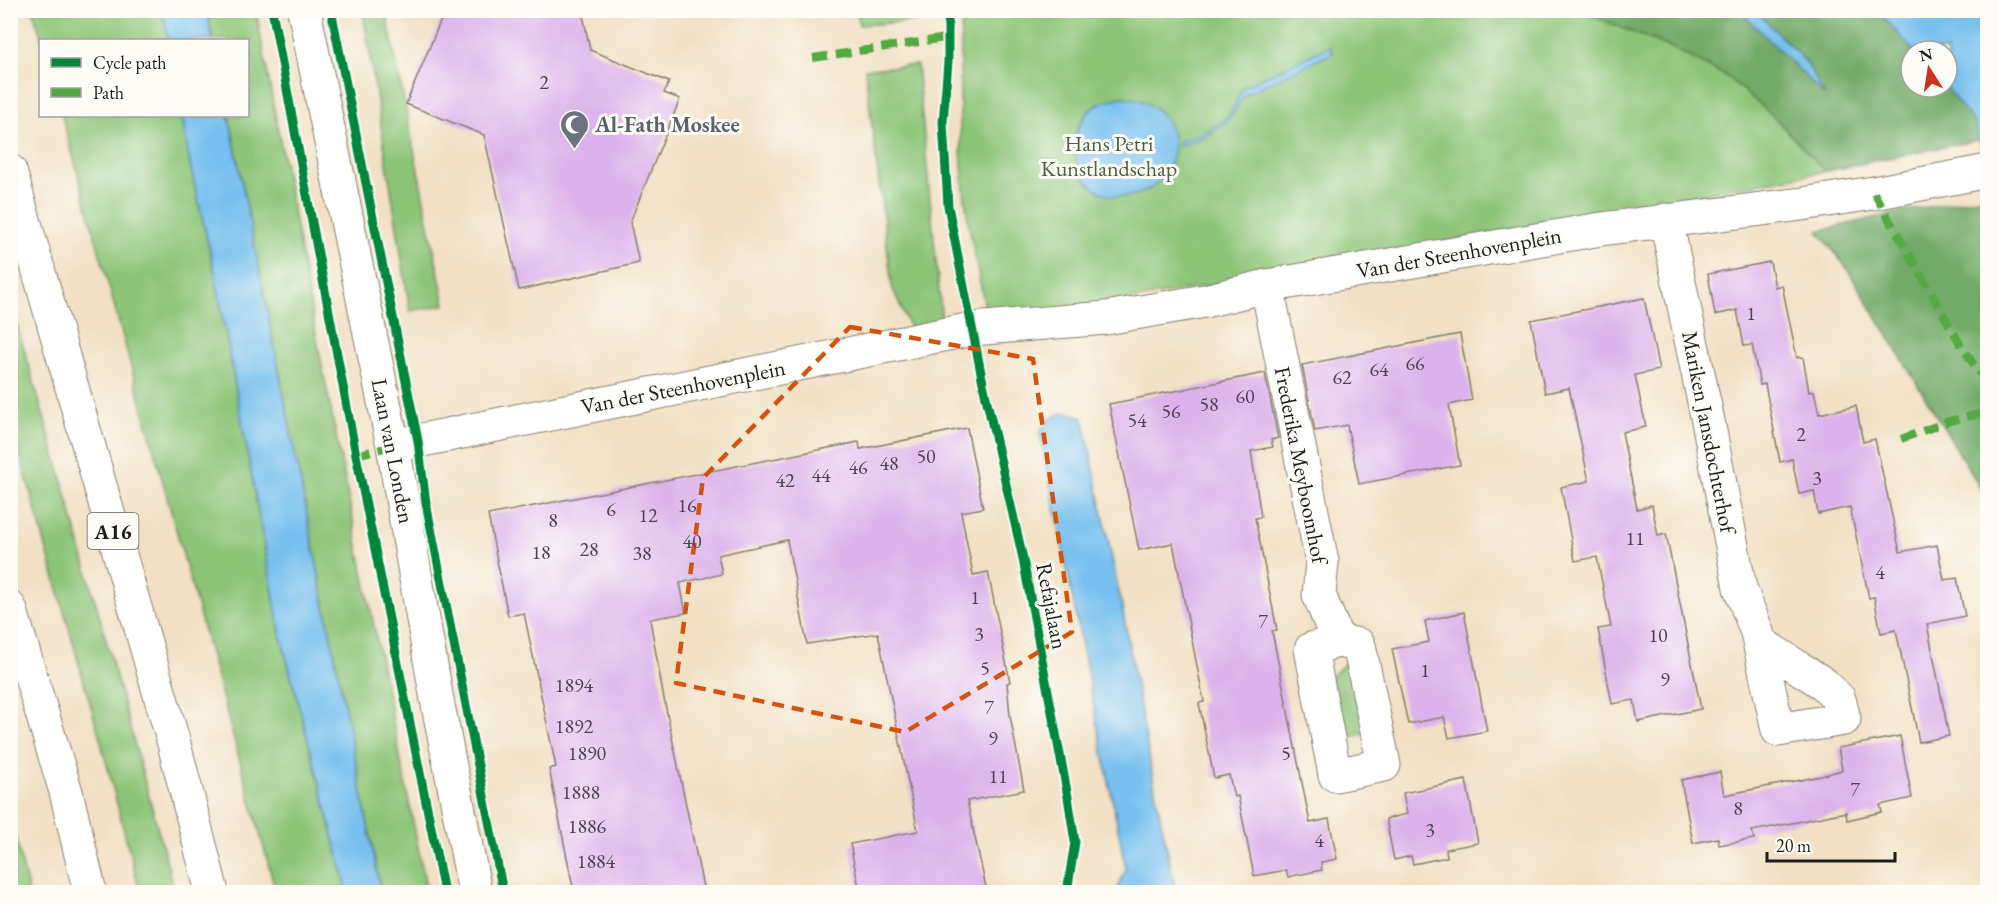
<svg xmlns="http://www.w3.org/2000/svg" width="1998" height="903" viewBox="0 0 1998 903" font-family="'EB Garamond',serif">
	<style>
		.green { fill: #8dc578; stroke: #54704a; stroke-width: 1.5 }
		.forest { fill: #72aa68; stroke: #476342; stroke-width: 1.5 }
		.water { fill: #76bfee; stroke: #496e85; stroke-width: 1.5 }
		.building { fill: #dbb2eb }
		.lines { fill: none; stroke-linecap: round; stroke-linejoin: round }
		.minor-casing { stroke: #867e70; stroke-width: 35 }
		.tertiary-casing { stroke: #867e70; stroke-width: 35 }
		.motorway-casing { stroke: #867e70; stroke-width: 35 }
		.minor { stroke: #fff; stroke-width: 33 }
		.tertiary { stroke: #fff; stroke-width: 33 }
		.motorway { stroke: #fff; stroke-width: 33 }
		.quiet { stroke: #52a943; stroke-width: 8; stroke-dasharray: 15 8; stroke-linecap: butt }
		.cycleway-casing { stroke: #fdfcf7; stroke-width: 13 }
		.cycleway { stroke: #00873e; stroke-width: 9 }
		.marked { fill: none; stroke: #d4530e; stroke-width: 4.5; stroke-dasharray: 12 8; stroke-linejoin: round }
		.labels { text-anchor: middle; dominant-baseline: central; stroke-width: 6; stroke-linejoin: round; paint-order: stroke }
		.number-label { font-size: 20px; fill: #4c4250 }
		.shield { fill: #fdfcf7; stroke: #605f5e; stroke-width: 1.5 }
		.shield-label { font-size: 21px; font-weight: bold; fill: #1c1c1c }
		.worship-label { font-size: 22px; font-weight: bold; fill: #5b616d; stroke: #fdfcf7; text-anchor: start }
		.park-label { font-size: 22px; fill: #496041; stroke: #fdfcf7 }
		.street-label { font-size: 22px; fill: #1c1c1c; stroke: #fdfcf7 }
	</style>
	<rect width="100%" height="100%" fill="#fdfcf7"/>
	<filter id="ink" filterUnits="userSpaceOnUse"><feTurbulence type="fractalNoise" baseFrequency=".0167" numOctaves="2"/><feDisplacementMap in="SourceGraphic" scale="12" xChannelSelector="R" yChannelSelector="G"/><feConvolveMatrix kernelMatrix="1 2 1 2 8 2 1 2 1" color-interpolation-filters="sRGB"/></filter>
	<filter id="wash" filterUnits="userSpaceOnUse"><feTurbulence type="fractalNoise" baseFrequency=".008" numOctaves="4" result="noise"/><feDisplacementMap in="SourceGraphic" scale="24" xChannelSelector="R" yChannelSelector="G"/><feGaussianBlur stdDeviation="1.35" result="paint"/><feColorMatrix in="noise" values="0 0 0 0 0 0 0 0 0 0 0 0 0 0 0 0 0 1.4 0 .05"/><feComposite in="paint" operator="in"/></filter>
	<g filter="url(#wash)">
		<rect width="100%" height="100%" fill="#f1e0c3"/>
		<g class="green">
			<path d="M33,11H163L168,40H42Z"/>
			<path d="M207,11H256L315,330L427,892H381L229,116H248V40H213Z"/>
			<path d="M363,11H388V21L445,305L410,311Z"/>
			<path d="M857,11H916L918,21L859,25Z"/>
			<path d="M962,11H1727L1848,167L1094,307L986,314C978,268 966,223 963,177C958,122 960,66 962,11Z"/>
			<path d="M917,65L942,322L910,328L892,287L865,69Z"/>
			<path d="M62,116H182L189,160L214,269L281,637L348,892H276Z"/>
			<path d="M11,304L62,479L175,892H140L101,742L11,423Z"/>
			<path d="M1346,662H1353L1366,734L1339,739L1326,682Z"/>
			<path d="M10,817L12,824L29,892H11Z"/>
		</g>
		<g class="forest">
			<path d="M1580,11H1740L1823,94L1806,62L1756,11H1878L1914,51H1911V87H1945L1975,123L1979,140L1825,171L1772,115L1726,76L1674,49Z"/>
			<path d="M1987,196H1988L1987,499L1848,270L1818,231L1890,214Z"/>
		</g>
		<g class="water">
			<path d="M163,11H207L213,40H168Z"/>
			<path d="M1740,11H1756L1806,62L1825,96Z"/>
			<path d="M1878,11H1987V170L1975,123L1945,87H1947V51H1914Z"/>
			<path d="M1330,46L1333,53L1248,93C1241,98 1239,105 1234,112C1221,131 1200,139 1179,146V141C1198,135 1219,129 1231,111C1237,103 1237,95 1244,86Z"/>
			<path d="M1122,97C1127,98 1134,98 1140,100C1198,122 1176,203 1114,196C1100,195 1086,183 1080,170C1068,146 1076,117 1100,103C1106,100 1115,99 1122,97Z"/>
			<path d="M182,116H229L381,892H348L281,637L214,269L189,160Z"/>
			<path d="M1062,413H1070L1082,417L1085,426L1122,607L1158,806L1176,892H1116L1126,869L1040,433L1046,421Z"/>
		</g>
		<g id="blocks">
			<g class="building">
				<path d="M445,10H582L590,50L669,82L664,93L680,99L630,222L639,263L519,290L484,135L406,104Z"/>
				<path d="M1770,262L1775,287L1782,285L1797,358L1803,357L1809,392L1814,391L1819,414L1856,406L1863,442L1875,439L1900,552L1937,545L1944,580L1957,578L1965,616L1927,624L1949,736L1919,742L1896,630L1881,633L1874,597L1869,598L1850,507L1818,514L1814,491L1799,494L1792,459L1780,462L1765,384L1760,385L1752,345L1744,346L1737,310L1715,315L1708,274Z"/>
				<path d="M1644,298L1659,370L1635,375L1646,427L1622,432L1637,509L1652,505L1658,536L1666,534L1701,709L1638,722L1634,700L1612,704L1598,629L1611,627L1597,557L1575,561L1561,487L1589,481L1569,388L1545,393L1531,320Z"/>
				<path d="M1460,334L1472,400L1449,405L1460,465L1359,484L1347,425L1315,431L1302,365Z"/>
				<path d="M1265,373L1278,438L1271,440L1273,447L1251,451L1261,517L1255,518L1277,630L1272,631L1310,823L1329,819L1337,859L1321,862L1322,870L1288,877L1286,870L1254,876L1238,796L1234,797L1229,775L1214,778L1199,703L1204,702L1173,543L1139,550L1109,404Z"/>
				<path d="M967,428L983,508L961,512L973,575L988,572L1010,682L1007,683L1010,716L1024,790L967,801L987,892H860L850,844L918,831L878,633L807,644L787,540L718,555L722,574L680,583L686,613L650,619L663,694L704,892H574L549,769L556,767L524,613L508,616L488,515L859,442L860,449Z"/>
				<path d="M1464,612L1487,731L1449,738L1444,717L1408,724L1392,649L1429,642L1425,621Z"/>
				<path d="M1900,736L1912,798L1880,805L1882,812L1847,820L1846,812L1752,831L1754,839L1719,845L1718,838L1693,843L1681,780L1720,772L1724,795L1821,776L1842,770L1838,748Z"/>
				<path d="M1466,780L1478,843L1446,849L1447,857L1413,864L1411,856L1394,860L1386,819L1407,814L1403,793Z"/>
			</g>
		</g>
	</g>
	<g filter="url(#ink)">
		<use href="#blocks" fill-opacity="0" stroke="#867e70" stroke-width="1.5"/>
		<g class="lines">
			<defs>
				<g id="minor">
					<path d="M1666,220L1708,421L1740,588L1757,632L1778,730L1844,719L1839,699L1824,684L1759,642"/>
					<path d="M1267,286L1322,562L1319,595L1338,641"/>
					<path d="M393,446L972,329L1106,318L1205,301L1267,286L1601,229L1802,204L1874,193L1988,171"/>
					<path d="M1338,641L1359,645L1384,765L1335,775L1311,649Z"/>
				</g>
				<path id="tertiary" d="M304,10L393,446L437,700L475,892"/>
				<g id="motorway">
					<path d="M10,171L173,740L212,892"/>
					<path d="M10,608L66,792L90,892"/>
				</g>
			</defs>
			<use href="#minor" class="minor-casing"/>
			<use href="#tertiary" class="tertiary-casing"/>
			<use href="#motorway" class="motorway-casing"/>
			<use href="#minor" class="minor"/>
			<use href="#tertiary" class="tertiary"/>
			<use href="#motorway" class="motorway"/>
			<g class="quiet">
				<path d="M813,58L946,38"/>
				<path d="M1874,193L1962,347L1988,385"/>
				<path d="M1901,439L1949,421L1988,412"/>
				<path d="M356,455L393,446"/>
			</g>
			<defs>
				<g id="cycleway">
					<path d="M272,10L356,455L444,892"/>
					<path d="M331,10L418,441L426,503L503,892"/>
					<path d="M948,10V62L943,122L948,206L985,393L1022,554L1068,797L1075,842L1067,892"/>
				</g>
			</defs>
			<use href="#cycleway" class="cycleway-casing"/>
			<use href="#cycleway" class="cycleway"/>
		</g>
	</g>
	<path class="marked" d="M850,327L1033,359L1072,632L905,732L676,683L703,478Z"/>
	<defs>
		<symbol id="mosque-pin" viewBox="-11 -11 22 30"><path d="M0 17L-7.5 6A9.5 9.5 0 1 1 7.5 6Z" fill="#6b7280" stroke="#fdfcf7"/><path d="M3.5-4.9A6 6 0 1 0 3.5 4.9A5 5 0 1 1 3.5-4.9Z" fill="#fff"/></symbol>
	</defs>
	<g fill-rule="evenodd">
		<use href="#mosque-pin" x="558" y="108" width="33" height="45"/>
	</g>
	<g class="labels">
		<g class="number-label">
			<text x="544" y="82">2</text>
			<text x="1751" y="313">1</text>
			<text x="1415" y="363">66</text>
			<text x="1379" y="369">64</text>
			<text x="1342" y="377">62</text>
			<text x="1245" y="396">60</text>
			<text x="1209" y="404">58</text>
			<text x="1171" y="411">56</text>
			<text x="1137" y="420">54</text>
			<text x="1801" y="434">2</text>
			<text x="926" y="456">50</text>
			<text x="889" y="463">48</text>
			<text x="858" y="467">46</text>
			<text x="821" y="475">44</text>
			<text x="1817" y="478">3</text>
			<text x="785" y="480">42</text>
			<text x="687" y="505">16</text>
			<text x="611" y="509">6</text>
			<text x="648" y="515">12</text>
			<text x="553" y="520">8</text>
			<text x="1635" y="538">11</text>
			<text x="692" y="541">40</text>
			<text x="589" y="549">28</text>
			<text x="541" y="552">18</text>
			<text x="642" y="553">38</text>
			<text x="1880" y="572">4</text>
			<text x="975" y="597">1</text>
			<text x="1263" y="621">7</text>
			<text x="979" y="634">3</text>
			<text x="1658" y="635">10</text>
			<text x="985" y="668">5</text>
			<text x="1425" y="670">1</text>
			<text x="1665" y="679">9</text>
			<text x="574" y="685">1894</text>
			<text x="989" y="707">7</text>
			<text x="574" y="726">1892</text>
			<text x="993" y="738">9</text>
			<text x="587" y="753">1890</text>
			<text x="1286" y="753">5</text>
			<text x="998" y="776">11</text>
			<text x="1855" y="789">7</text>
			<text x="581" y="792">1888</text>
			<text x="1738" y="808">8</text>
			<text x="587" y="826">1886</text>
			<text x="1430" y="830">3</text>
			<text x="1319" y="840">4</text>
			<text x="596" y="861">1884</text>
		</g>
		<rect class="shield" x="87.5" y="513" width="51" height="36" rx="4.5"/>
		<g class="shield-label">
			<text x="113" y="531">A16</text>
		</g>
		<g class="worship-label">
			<text x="595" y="124">Al-Fath Moskee</text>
		</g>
		<g class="park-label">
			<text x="1109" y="143">Hans Petri<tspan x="1109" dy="25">Kunstlandschap</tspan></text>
		</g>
		<g class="street-label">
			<text transform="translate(1459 253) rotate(-10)">Van der Steenhovenplein</text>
			<text transform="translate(683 387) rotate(-11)">Van der Steenhovenplein</text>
			<text transform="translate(1709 432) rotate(79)">Mariken Jansdochterhof</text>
			<text transform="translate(393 451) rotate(79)">Laan van Londen</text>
			<text transform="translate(1301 465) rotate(79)">Frederika Meyboomhof</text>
			<text transform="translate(1052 606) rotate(79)">Refajalaan</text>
		</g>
	</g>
	<rect width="1998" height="903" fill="none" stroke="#fdfcf7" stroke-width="36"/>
	<rect x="39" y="39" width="210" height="78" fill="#fdfcf7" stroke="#a3a29f" stroke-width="1.5"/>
	<rect x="51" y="58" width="30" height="9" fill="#00873e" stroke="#a3a29f" stroke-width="1.5"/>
	<text x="93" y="69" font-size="18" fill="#1c1c1c">Cycle path</text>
	<rect x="51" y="88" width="30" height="9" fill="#52a943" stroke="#a3a29f" stroke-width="1.5"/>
	<text x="93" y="99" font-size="18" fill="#1c1c1c">Path</text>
	<g transform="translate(1929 69) rotate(348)"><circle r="28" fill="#fdfcf7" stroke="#a3a29f" stroke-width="1.5"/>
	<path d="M0-4.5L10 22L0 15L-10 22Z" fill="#c8321e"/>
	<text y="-9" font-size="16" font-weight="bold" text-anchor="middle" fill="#1c1c1c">N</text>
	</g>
	<path d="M1767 852v9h128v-9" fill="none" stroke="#1c1c1c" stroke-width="3"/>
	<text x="1776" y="852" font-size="18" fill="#1c1c1c" stroke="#fdfcf7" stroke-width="4.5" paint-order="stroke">20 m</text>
</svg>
